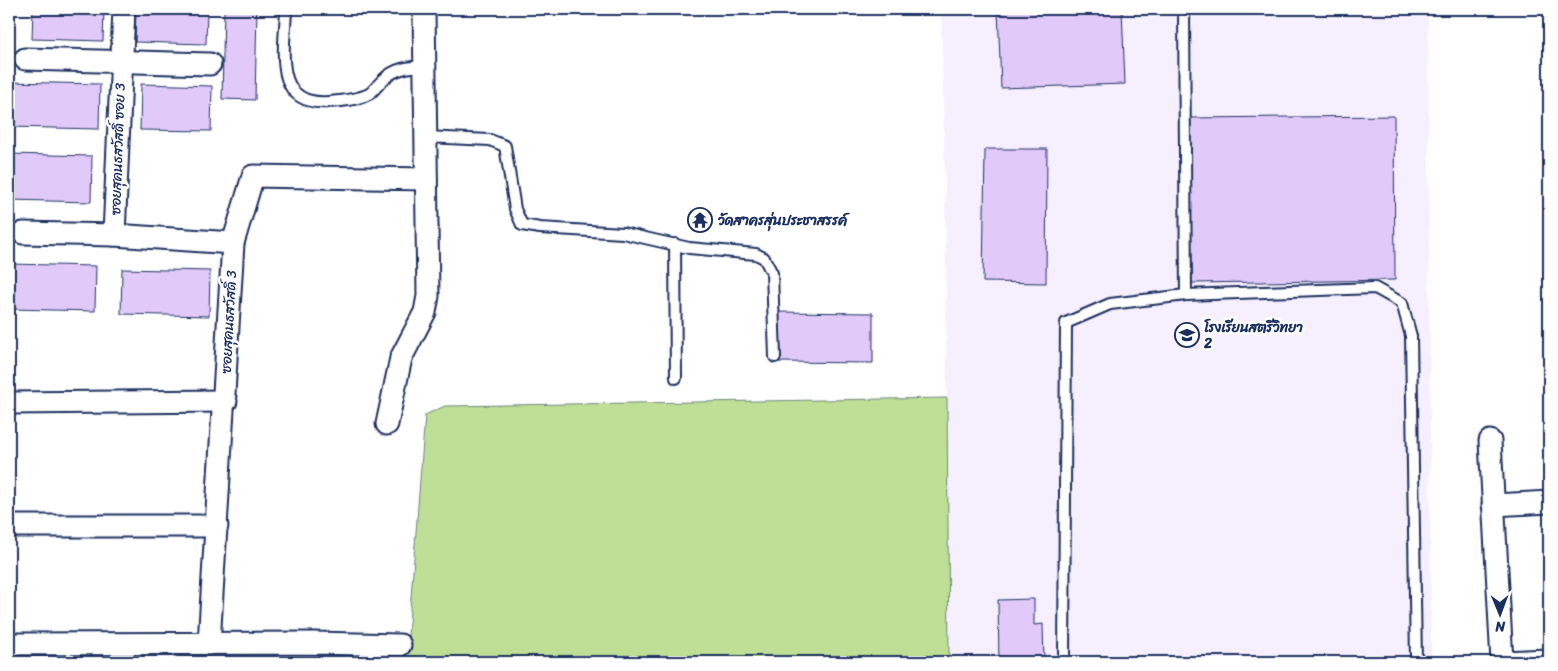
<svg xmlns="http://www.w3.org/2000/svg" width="1558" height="671" viewBox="0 0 1558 671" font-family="Sriracha,'Playpen Sans Thai',sans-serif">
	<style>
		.built { fill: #f6effe }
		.green { fill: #bfdf97; stroke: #6d877a }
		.building { fill: #e1cafa; stroke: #1b2f5e }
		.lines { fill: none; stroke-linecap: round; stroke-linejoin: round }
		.lane-casing { stroke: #1b2f5e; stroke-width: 14 }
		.street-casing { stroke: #1b2f5e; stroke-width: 25 }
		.lane { stroke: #fff; stroke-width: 10 }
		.street { stroke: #fff; stroke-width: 21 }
		.labels { text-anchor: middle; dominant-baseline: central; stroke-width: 5; stroke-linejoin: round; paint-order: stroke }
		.street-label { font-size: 14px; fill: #1b2f5e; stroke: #fff }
		.poi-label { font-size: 14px; font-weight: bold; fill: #1b2f5e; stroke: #fff; text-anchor: start }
	</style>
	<rect width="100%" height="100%" fill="#fff"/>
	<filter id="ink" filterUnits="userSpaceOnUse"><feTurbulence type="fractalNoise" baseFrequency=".02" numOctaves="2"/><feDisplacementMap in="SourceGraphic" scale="10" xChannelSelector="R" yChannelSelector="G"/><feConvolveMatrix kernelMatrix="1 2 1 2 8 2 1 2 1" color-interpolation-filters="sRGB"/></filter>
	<g filter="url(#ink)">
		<path class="built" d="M941,9H1428L1431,662H949L945,178Z"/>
		<path class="green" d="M947,398L949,662H406L425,415L445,406Z"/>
		<g class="building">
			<path d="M33,9H104L103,41L32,39Z"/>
			<path d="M136,9H207L206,44L135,42Z"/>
			<path d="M224,9H257L255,100L222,99Z"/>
			<path d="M998,9H1122L1125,84L1001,88Z"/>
			<path d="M9,82L100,84L99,129L9,127Z"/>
			<path d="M141,84L212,86L211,131L140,130Z"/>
			<path d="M1394,116L1395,280L1192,283L1190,118Z"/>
			<path d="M985,149H1047L1046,283L983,282Z"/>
			<path d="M9,154L92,156L91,202L9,200Z"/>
			<path d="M9,264L96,266L95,311L9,309Z"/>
			<path d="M122,269L210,271L209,316L121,314Z"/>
			<path d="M775,312L873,313V363L775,362Z"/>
			<path d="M1034,599V625L1043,624L1044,662H999L998,600Z"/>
		</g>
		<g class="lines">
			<defs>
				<g id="lane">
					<path d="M286,9C285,47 271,106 328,102C341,101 357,100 369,94C374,91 378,84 383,80C395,68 408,67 425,66"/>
					<path d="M1184,9L1186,295"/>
					<path d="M426,137L490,140L505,146L515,209L522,225L540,228L623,233L689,248L756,254L764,258L772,273L775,357"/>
					<path d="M675,244L676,378"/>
					<path d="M1064,662L1066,323L1110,304L1186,295L1375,288L1402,303L1411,336L1416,662"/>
				</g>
				<g id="street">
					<path d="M25,59L210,64"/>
					<path d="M23,233L114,235L233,243"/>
					<path d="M114,235L124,9"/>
					<path d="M9,403L226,401"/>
					<path d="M387,424L401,358L425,312L428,296L424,9"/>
					<path d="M1490,441L1502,662"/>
					<path d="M1493,505L1549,502"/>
					<path d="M9,526H217"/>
					<path d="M9,644L314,643L400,645"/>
					<path d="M209,644L233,243L253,176L426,179"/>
					<path d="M1502,662L1549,660"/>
				</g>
			</defs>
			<use href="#lane" class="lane-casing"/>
			<use href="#street" class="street-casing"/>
			<use href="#lane" class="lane"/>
			<use href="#street" class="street"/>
		</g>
	</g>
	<defs>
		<symbol id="temple-ring" viewBox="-11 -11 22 22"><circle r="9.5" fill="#fff" stroke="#1b2f5e" stroke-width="1.5"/><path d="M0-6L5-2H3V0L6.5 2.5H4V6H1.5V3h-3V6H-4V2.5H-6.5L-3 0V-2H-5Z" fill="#1b2f5e"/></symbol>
		<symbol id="school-ring" viewBox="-11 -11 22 22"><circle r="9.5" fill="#fff" stroke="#1b2f5e" stroke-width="1.5"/><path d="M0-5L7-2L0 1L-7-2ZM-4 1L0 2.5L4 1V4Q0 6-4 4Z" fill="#1b2f5e"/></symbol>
	</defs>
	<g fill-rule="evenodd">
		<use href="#temple-ring" x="686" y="206" width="28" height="28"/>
		<use href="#school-ring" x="1173" y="321" width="28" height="28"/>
	</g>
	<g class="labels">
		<g class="street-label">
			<text transform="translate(118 149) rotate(-88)">ซอยสุคนธสวัสดิ์ ซอย 3</text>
			<text transform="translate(229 322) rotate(-87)">ซอยสุคนธสวัสดิ์ 3</text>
		</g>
		<g class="poi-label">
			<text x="718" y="220">วัดสาครสุ่นประชาสรรค์</text>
			<text x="1204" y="327">โรงเรียนสตรีวิทยา<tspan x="1204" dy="16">2</tspan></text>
		</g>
	</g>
	<rect width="1558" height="671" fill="none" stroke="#fff" stroke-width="30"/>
	<rect x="15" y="15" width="1528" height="641" fill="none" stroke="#1b2f5e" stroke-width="2" filter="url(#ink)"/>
	<g transform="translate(1500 614) rotate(179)" stroke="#ffffff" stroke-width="4" paint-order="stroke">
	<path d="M0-4L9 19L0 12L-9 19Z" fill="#1b2f5e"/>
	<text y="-8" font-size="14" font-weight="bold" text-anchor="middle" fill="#1b2f5e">N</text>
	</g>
</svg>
